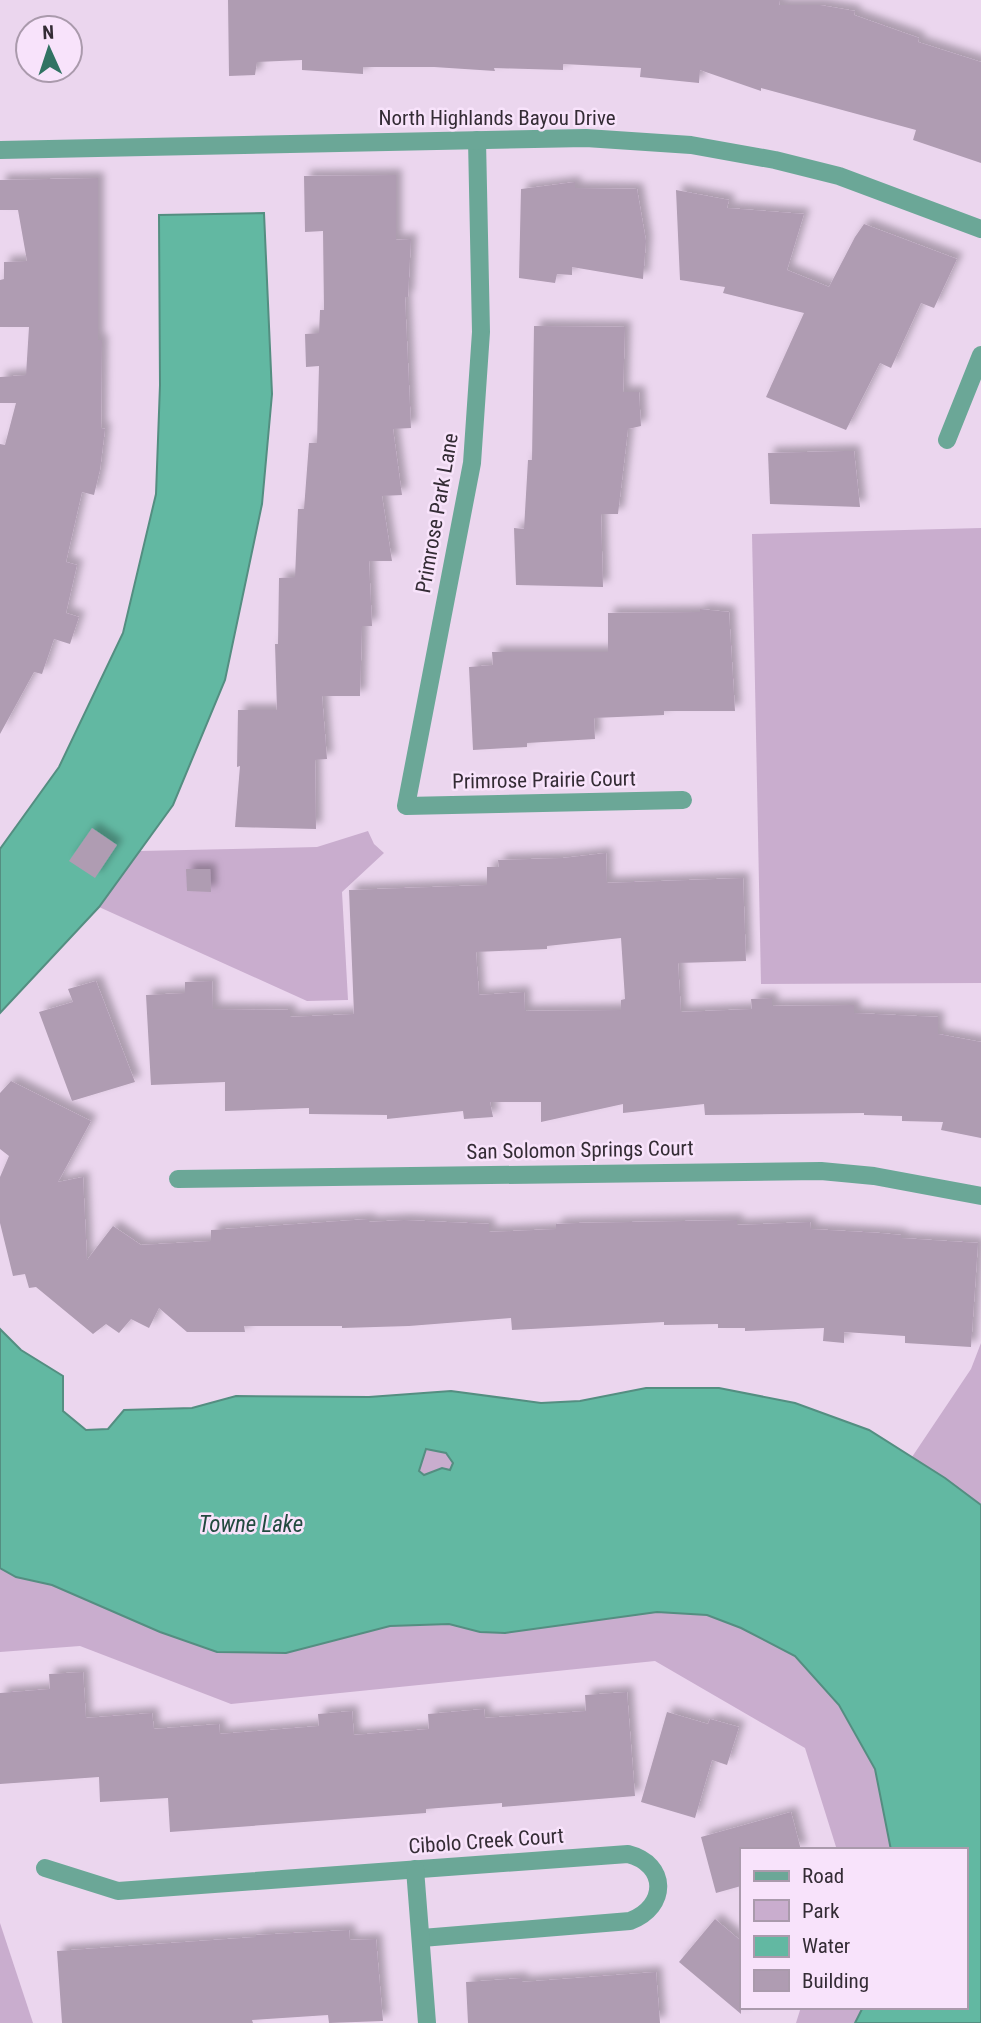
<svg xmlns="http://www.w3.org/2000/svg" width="981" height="2023" viewBox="0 0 981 2023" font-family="'Roboto Condensed',sans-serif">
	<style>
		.green { fill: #c9adce }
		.water { fill: #62b8a2; stroke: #548e81; stroke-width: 2; fill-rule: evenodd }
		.building { fill: #af9cb2; fill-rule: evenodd; filter: url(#shadow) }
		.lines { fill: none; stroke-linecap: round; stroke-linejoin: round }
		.minor { stroke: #6ba797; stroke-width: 18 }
		.labels { text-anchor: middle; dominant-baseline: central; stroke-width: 5; stroke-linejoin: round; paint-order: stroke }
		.street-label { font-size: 21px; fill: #342c35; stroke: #f8e3fb }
		.water-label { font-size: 23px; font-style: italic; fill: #224a3f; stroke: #f8e3fb }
	</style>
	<defs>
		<filter id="shadow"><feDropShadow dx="6" dy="-6" stdDeviation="3.5" flood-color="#0004"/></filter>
	</defs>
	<rect width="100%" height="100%" fill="#ebd6ee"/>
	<g class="green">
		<path d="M981,528V983L761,984L752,534Z"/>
		<path d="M368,831L374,844L384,853L342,892L348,1000L307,1001L99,907L140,851L317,847Z"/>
		<path d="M981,1343V1505L912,1457L971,1369Z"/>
		<path d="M426,1449L446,1453L454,1463L450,1470L442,1468L424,1475L419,1471Z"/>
		<path d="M0,1568L16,1577L52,1585L352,1634L390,1626L449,1624L480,1632L505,1633L657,1612L707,1615L741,1628L795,1656L839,1705L875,1769L891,1850H837L805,1748L655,1661L231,1704L80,1646L0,1652Z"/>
		<path d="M0,1923L33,2023H0Z"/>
		<path d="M801,2007H863L855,2023H796Z"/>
	</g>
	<g class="water">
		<path d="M264,213L272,394L262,504L225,680L173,805L99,907L0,1013V849L59,767L123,633L156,494L160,385L159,215Z"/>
		<path d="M0,1329L21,1350L63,1376V1411L86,1430L108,1429L124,1410L192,1408L236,1396L369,1397L451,1391L541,1403L580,1401L646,1388H719L795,1403L869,1430L945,1478L981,1505V2023H855L863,2007H965V1850H891L875,1769L839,1705L795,1656L741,1628L707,1615L657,1612L505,1633L480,1632L449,1624L390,1626L286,1653L217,1652L160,1632L52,1585L16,1577L0,1568ZM426,1449L446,1453L453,1463L450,1470L442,1468L424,1475L419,1471Z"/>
	</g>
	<g class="building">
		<path d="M228,0H780L779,5H820L855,11L854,15L919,38L918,42L981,62V163L913,140L916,130L761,88V91L700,70L699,83L640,77L641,68L563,64V70L494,68L495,71L434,67H363V74L302,70V60L257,62L255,75L229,76Z"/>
		<path d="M396,175V240L411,239L408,297H405L411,428L393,429L402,495L382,496L392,561H369L372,626H362L360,696H322L327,759L315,760L316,829L235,827L240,766L237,767L238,710H277L275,644H278L279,578L295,577L298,509H304L309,443H317L319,366L306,367L305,334L319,333L320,310H324L323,231L305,232L304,176Z"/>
		<path d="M98,178V340H102L101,428L105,429L100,470L94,495L82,492L66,562L77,565L66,613L79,617L70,644L54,639L42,674L34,672L0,734V444L5,445L16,403H0V377L26,375L29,327H0V280L4,279V262L27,261L18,210H0V180Z"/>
		<path d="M575,182V188L637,189L646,241L643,279L572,267V275L557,274L555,283L519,278L521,189Z"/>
		<path d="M676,190L729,200L727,208L804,214L787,270L829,287L855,237L864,224L957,259L934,308L921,303L891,368L880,363L846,430L766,397L804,313L723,293L725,287L680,280Z"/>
		<path d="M534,326L625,327L623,392H639L641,426L628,429L618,514H601L603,587L516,585L514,528L524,529L528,460H532Z"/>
		<path d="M844,451H854L860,507L770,504L768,453Z"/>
		<path d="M700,609L729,612L735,711H664V715L594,718L595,739L527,743V747L473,750L469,667L493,665L492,652H608V613L700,612Z"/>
		<path d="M92,828L117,845L95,878L69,861Z"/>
		<path d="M606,853L607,883L743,878L746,961L678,963L681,1012L752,1009L751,999L772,998V1006L854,1005V1013L938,1017V1034L981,1042V1138L941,1130L943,1122L902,1121V1116L864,1115V1113L705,1115L704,1104L623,1113V1104L541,1122V1102H490L493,1117L464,1119L463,1111L387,1119V1115L309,1114V1108L225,1111V1082L151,1085L146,995L185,993V982L212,981L213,1009L290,1010V1017L354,1014L349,890L487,885V867H499L498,860L563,858ZM621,938L625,999L621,1000V1010L525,1011L524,992L479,995L476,952L547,949V946Z"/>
		<path d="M186,869H210L211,892L187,891Z"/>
		<path d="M96,981L135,1082L72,1101L39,1012L73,1002L68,989Z"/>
		<path d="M11,1081L91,1121L58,1182L83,1177L87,1260L113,1226L141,1245L211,1241V1230L369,1219V1222L404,1220L489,1224V1232L556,1229V1224L578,1223L737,1220V1225L810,1222L811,1229L880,1233L901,1235V1238L978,1243L971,1347L905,1343V1336L844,1332V1343L823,1341L824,1328L745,1331V1328H718V1324L664,1325V1322L512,1330L511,1318L409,1326L342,1328V1326H244L245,1332H187L159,1308L149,1328L131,1319L119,1333L106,1324L93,1334L36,1287L29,1288L25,1274L13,1276L0,1223V1177L9,1156L0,1149V1093Z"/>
		<path d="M83,1672L86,1718L152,1713L154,1729L219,1724L220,1734L319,1726L318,1714L352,1711L354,1735L429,1729L428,1714L484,1709L485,1718L586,1711L585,1695L627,1692L635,1796L502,1807V1803L426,1809V1813L170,1832L168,1798L100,1802L99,1777L0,1784V1693L50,1689L49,1674Z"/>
		<path d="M667,1712L708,1724L710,1719L739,1727L727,1765L712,1760L695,1818L641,1802Z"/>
		<path d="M791,1812L801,1850H741V1886L716,1893L701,1837Z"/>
		<path d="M715,1919L741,1941V2014L679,1962Z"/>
		<path d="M349,1930L350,1940L376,1939L383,2021L329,2023L328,2015L252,2020L253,2023H62L57,1951L256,1937V1935Z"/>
		<path d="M656,1972L660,2023H468L466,1982L522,1978V1982Z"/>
	</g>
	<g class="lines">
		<g class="minor">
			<path d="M477,140L481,332L472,463L406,806L683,800"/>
			<path d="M0,150L586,138L691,145L775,160L839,176L981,229"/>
			<path d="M947,440L981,355"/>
			<path d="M178,1179L821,1171L874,1176L981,1196"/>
			<path d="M45,1868L118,1891L628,1854C668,1864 668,1907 630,1921L422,1938"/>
			<path d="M415,1869L427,2023"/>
		</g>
	</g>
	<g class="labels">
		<g class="street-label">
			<text x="497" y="118">North Highlands Bayou Drive</text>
			<text transform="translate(437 513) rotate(-80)">Primrose Park Lane</text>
			<text transform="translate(544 780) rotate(-1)">Primrose Prairie Court</text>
			<text transform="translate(580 1150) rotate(-1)">San Solomon Springs Court</text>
			<text transform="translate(486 1841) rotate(-4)">Cibolo Creek Court</text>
		</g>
		<g class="water-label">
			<text x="251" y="1524">Towne Lake</text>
		</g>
	</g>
	<rect x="740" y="1848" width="228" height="161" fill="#f8e3fb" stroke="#aa9aac" stroke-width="2"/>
	<rect x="754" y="1871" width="35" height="10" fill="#6ba797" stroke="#aa9aac" stroke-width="2"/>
	<text x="802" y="1883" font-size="21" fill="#342c35">Road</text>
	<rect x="754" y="1900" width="35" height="21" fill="#c9adce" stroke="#aa9aac" stroke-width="2"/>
	<text x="802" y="1918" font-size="21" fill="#342c35">Park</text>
	<rect x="754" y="1936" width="35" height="21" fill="#62b8a2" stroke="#aa9aac" stroke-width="2"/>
	<text x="802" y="1953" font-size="21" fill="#342c35">Water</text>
	<rect x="754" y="1970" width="35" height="21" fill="#af9cb2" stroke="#aa9aac" stroke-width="2"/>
	<text x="802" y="1988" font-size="21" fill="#342c35">Building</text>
	<g transform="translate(49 49) rotate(357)"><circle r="33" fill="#f8e3fb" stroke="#aa9aac" stroke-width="2"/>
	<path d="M0-5L12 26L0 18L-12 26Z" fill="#317363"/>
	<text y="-10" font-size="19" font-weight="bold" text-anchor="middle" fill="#342c35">N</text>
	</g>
</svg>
